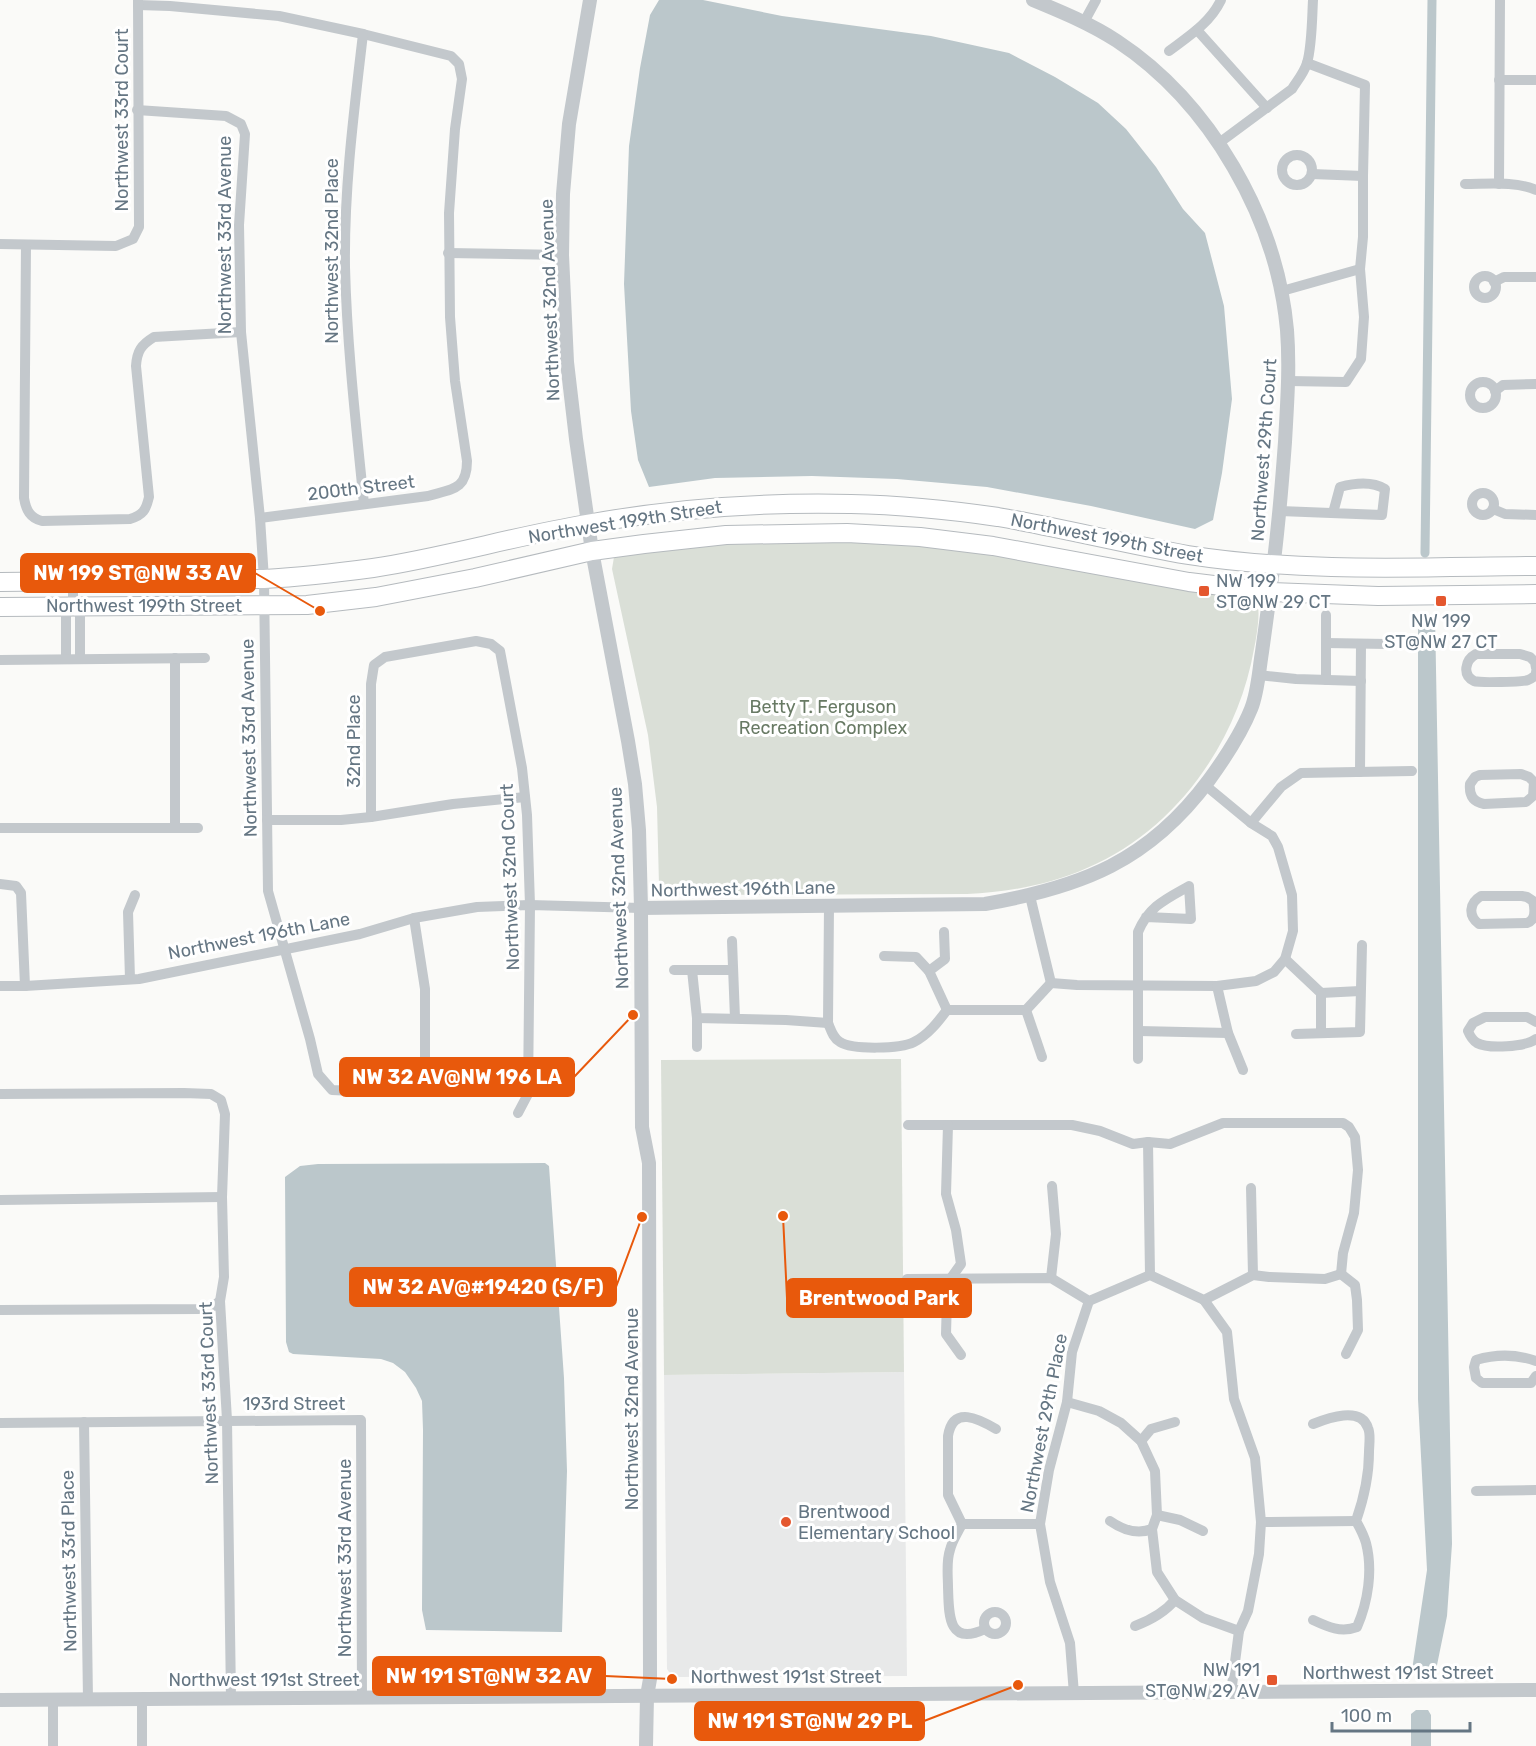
<svg xmlns="http://www.w3.org/2000/svg" width="1536" height="1746" viewBox="0 0 1536 1746" font-family="Rubik,sans-serif">
	<style>
		.built { fill: #e8e9e9 }
		.green { fill: #dadfd7 }
		.water { fill: #bbc7cb }
		.lines { fill: none; stroke-linecap: round; stroke-linejoin: round }
		.canal { stroke: #bbc7cb; stroke-width: 9 }
		.primary-casing { stroke: #b5babe; stroke-width: 20 }
		.minor { stroke: #c3c8cc; stroke-width: 10 }
		.tertiary { stroke: #c3c8cc; stroke-width: 14 }
		.primary { stroke: #fff; stroke-width: 18 }
		.poi-dot { fill: #e4572e; stroke: #fff; stroke-width: 2 }
		.labels { text-anchor: middle; dominant-baseline: central; stroke-width: 6; stroke-linejoin: round; paint-order: stroke }
		.street-label { font-size: 18px; fill: #657683; stroke: #fff }
		.poi-label { font-size: 18px; fill: #657683; stroke: #fff; text-anchor: start }
		.park-label { font-size: 18px; fill: #687a64; stroke: #fff }
		.leader { fill: none; stroke: #e8590c; stroke-width: 2 }
		.callout-dot { fill: #e8590c; stroke: #fff; stroke-width: 2 }
		.callout { fill: #e8590c; stroke: #e8590c; stroke-width: 2 }
		.callout-label { font-size: 20px; text-anchor: middle; font-weight: bold; fill: #fff }
	</style>
	<rect width="100%" height="100%" fill="#fafaf8"/>
	<path class="built" d="M904,1372L907,1676L677,1677L671,1675L667,1669L664,1375Z"/>
	<g class="green">
		<path d="M826,541L901,543L955,548L1250,598C1253,600 1255,601 1257,604C1261,611 1256,640 1254,649C1238,742 1175,831 1087,868C1049,885 1008,892 967,894L670,895L663,892L659,885L657,807L648,735L612,569L614,557L620,554L700,545Z"/>
		<path d="M901,1059L904,1372L664,1375L661,1060Z"/>
	</g>
	<g class="water">
		<path d="M659,0H703L782,16L931,36L1009,53L1055,77L1098,103L1126,129L1156,167L1183,209L1205,233L1224,306L1232,399L1222,473L1213,520L1195,529L1091,506L987,487L897,479L812,476L715,478L649,487L638,460L631,411L624,284L629,146L640,68L650,15Z"/>
		<path d="M1418,614H1435L1452,1544L1447,1616L1436,1670H1412L1427,1570L1418,1399Z"/>
		<path d="M545,1163L549,1166L564,1378L567,1471L562,1632L426,1630L422,1610L423,1430L422,1401L416,1388L405,1372L393,1363L381,1359L293,1354L289,1352L286,1342L285,1177L300,1166L318,1164Z"/>
		<path d="M1416,1710H1428L1431,1715V1746H1411V1714Z"/>
	</g>
	<g class="lines">
		<path class="canal" d="M1425,553L1432,0"/>
		<defs>
			<g id="primary">
				<path d="M0,582L264,579C300,577 336,573 373,568C445,557 515,536 587,524C674,508 763,502 851,504C900,505 950,510 998,517C1062,528 1125,544 1188,555C1303,573 1420,567 1536,566"/>
				<path d="M0,607L307,605L376,597L475,578L592,551L644,544L726,535L847,533L920,537L993,546L1189,582L1271,592L1378,596L1536,594"/>
			</g>
		</defs>
		<use href="#primary" class="primary-casing"/>
		<g class="minor">
			<path d="M138,5L170,6L279,16L363,34L451,56L459,64L462,79L455,129L449,213L450,317L455,381L467,461C467,490 452,489 428,496L260,518"/>
			<path d="M1084,22L1096,0"/>
			<path d="M1197,30L1267,108"/>
			<path d="M363,34C354,111 344,188 345,267C347,346 356,425 364,504"/>
			<path d="M1169,51C1189,36 1210,23 1221,0"/>
			<path d="M1499,80H1536"/>
			<path d="M137,110L226,116L241,124L245,134L239,225L241,332L260,518L264,579L268,891L310,1039L318,1074L332,1090L353,1091L383,1089L407,1084L415,1079L421,1072L425,1061V989L414,918"/>
			<path d="M1219,143L1292,89C1297,81 1304,73 1307,63C1312,46 1312,18 1313,0"/>
			<circle cx="1297" cy="170" r="15"/>
			<path d="M1312,174L1363,176"/>
			<path d="M1465,184C1487,184 1517,181 1536,190"/>
			<path d="M1499,184L1500,0"/>
			<path d="M0,244L116,246L133,239L139,227L138,0"/>
			<path d="M26,245L24,498C26,510 30,518 42,521L130,519C143,515 146,510 149,497L136,366C137,351 141,345 154,337L241,332"/>
			<path d="M448,253L562,255"/>
			<circle cx="1485" cy="287" r="11"/>
			<path d="M1494,282L1504,277H1536"/>
			<path d="M1282,291L1360,269"/>
			<path d="M1289,381L1346,382L1361,359L1364,317L1360,269L1363,237V176L1365,85L1307,63"/>
			<circle cx="1483" cy="395" r="13"/>
			<path d="M1495,391L1503,385L1536,384"/>
			<circle cx="1483" cy="504" r="11"/>
			<path d="M1493,509L1505,514L1536,515"/>
			<path d="M1280,511L1382,515L1385,489C1372,481 1355,483 1340,487L1333,513"/>
			<path d="M73,606L80,615V659"/>
			<path d="M1326,615V680"/>
			<path d="M1326,643L1387,644"/>
			<path d="M175,658V828"/>
			<path d="M66,659V615L73,606V581"/>
			<path d="M0,660L205,658"/>
			<path d="M1536,668L1535,662L1530,657L1520,654H1476C1465,660 1462,675 1474,681C1479,683 1523,682 1528,680C1531,679 1533,677 1536,675V672"/>
			<path d="M1258,675L1296,679L1361,681"/>
			<path d="M1360,772L1361,644"/>
			<path d="M1521,774L1529,777L1534,782L1533,796L1526,802L1484,804C1473,802 1469,795 1470,784L1475,777L1480,775Z"/>
			<path d="M371,817V684L374,665L385,657L476,641L491,644L500,651L522,768L527,815L530,905L528,1094L518,1113"/>
			<path d="M267,820H341L371,817L453,804L525,797"/>
			<path d="M1251,823L1281,787L1301,773L1412,771"/>
			<path d="M0,828H198"/>
			<path d="M0,884L16,886L21,893L25,986"/>
			<path d="M1030,896L1051,983"/>
			<path d="M1481,896H1522L1527,897L1533,901C1535,909 1536,920 1527,923L1479,924C1468,916 1469,903 1481,896Z"/>
			<path d="M829,906L828,1023C831,1030 833,1038 840,1042C853,1050 900,1049 914,1042C928,1035 938,1022 947,1010H1026L1051,983L1077,985L1217,986L1256,981L1274,972L1285,959L1293,931L1292,895L1278,847L1272,836L1251,823L1205,785"/>
			<path d="M732,941L735,1018"/>
			<path d="M884,956L916,957L929,971L947,1010"/>
			<path d="M1285,959L1321,993L1360,991"/>
			<path d="M674,970H733"/>
			<path d="M692,970L697,1018L786,1020L828,1023"/>
			<path d="M929,971L945,959L944,932"/>
			<path d="M130,979L128,912L135,895"/>
			<path d="M0,986H25L139,979L360,934L414,918L477,907L530,905L641,908"/>
			<path d="M1217,986L1228,1033L1243,1070"/>
			<path d="M1026,1010L1042,1057"/>
			<path d="M1536,1022L1527,1017H1485L1473,1023L1468,1031C1470,1036 1472,1040 1477,1043C1488,1049 1526,1047 1536,1039"/>
			<path d="M1139,1031L1228,1033"/>
			<path d="M1321,1033V993"/>
			<path d="M1296,1034L1360,1032L1362,945"/>
			<path d="M697,1047V1018"/>
			<path d="M1138,1059V932C1149,906 1166,899 1189,886L1191,919L1146,917"/>
			<path d="M0,1094L184,1093L211,1094L221,1100L225,1114L222,1197L224,1277L220,1301L227,1420L231,1698"/>
			<path d="M908,1125H1072L1100,1131L1133,1144L1148,1142L1170,1144L1223,1123H1343L1349,1127L1355,1137L1358,1170L1354,1213L1343,1253L1341,1274"/>
			<path d="M948,1125L946,1194L956,1230L961,1264L951,1278L947,1298L946,1334L961,1355"/>
			<path d="M1148,1142L1150,1275"/>
			<path d="M1251,1188L1253,1275"/>
			<path d="M0,1200L222,1197"/>
			<path d="M1341,1274L1355,1285L1357,1300L1358,1330L1346,1354"/>
			<path d="M1051,1278L1056,1234L1052,1186"/>
			<path d="M907,1279L1051,1278L1089,1301L1150,1275L1204,1300L1253,1275L1269,1277L1325,1279L1341,1274"/>
			<path d="M1204,1300L1227,1332L1234,1399L1255,1458L1261,1522L1259,1554L1248,1611L1239,1631L1231,1693"/>
			<path d="M0,1310L201,1309L212,1307L220,1301"/>
			<path d="M1536,1361C1516,1354 1496,1354 1476,1360L1474,1367L1476,1378L1482,1383H1531L1536,1376"/>
			<path d="M1067,1402L1099,1411L1121,1423L1141,1441L1155,1471L1157,1515L1152,1529L1157,1572L1175,1600L1203,1618L1239,1631"/>
			<path d="M84,1422L88,1700"/>
			<path d="M0,1423L361,1420L362,1697"/>
			<path d="M1141,1441L1151,1429L1175,1422"/>
			<path d="M1476,1491L1536,1490"/>
			<path d="M1157,1515L1180,1520L1203,1531"/>
			<path d="M1110,1521C1123,1530 1137,1535 1152,1529"/>
			<path d="M1261,1522L1356,1521"/>
			<path d="M962,1524H1040"/>
			<circle cx="995" cy="1623" r="11"/>
			<path d="M1313,1620C1328,1627 1341,1633 1357,1627C1368,1602 1373,1570 1366,1543C1364,1536 1360,1528 1356,1521C1364,1498 1369,1476 1369,1452C1369,1445 1371,1434 1368,1428C1361,1406 1328,1418 1313,1424"/>
			<path d="M1135,1626C1151,1620 1164,1613 1175,1600"/>
			<path d="M985,1629C947,1647 949,1613 948,1587C948,1576 946,1561 950,1550C952,1541 958,1532 962,1524L948,1495V1436C953,1405 979,1419 996,1429"/>
			<path d="M1074,1694L1070,1643L1050,1582L1040,1524L1049,1470L1067,1402L1072,1352L1089,1301"/>
			<path d="M142,1698V1746"/>
			<path d="M53,1700V1746"/>
		</g>
		<g class="tertiary">
			<path d="M590,0L569,124L563,194L562,255L567,362L576,439L592,551L628,741L635,784L639,830L641,908L642,1127L649,1163L650,1679L647,1696L646,1746"/>
			<path d="M641,908L985,904C1082,887 1149,861 1209,780C1225,758 1241,734 1251,709C1258,692 1259,670 1262,652C1268,609 1274,566 1278,524C1281,496 1283,469 1285,442C1287,405 1290,368 1287,330C1277,219 1211,103 1117,41C1091,24 1062,12 1033,0"/>
			<path d="M0,1700L1536,1690"/>
		</g>
		<use href="#primary" class="primary"/>
	</g>
	<g class="poi-dot">
		<rect x="1198" y="585" width="12" height="12" rx="3"/>
		<rect x="1435" y="595" width="12" height="12" rx="3"/>
		<circle cx="786" cy="1522" r="6"/>
		<rect x="1266" y="1674" width="12" height="12" rx="3"/>
	</g>
	<g class="labels">
		<g class="street-label">
			<text transform="translate(122 120) rotate(-90)">Northwest 33rd Court</text>
			<text transform="translate(225 235) rotate(-90)">Northwest 33rd Avenue</text>
			<text transform="translate(332 251) rotate(-90)">Northwest 32nd Place</text>
			<text transform="translate(550 300) rotate(-92)">Northwest 32nd Avenue</text>
			<text transform="translate(1264 450) rotate(-86)">Northwest 29th Court</text>
			<text transform="translate(361 488) rotate(-7)">200th Street</text>
			<text transform="translate(625 522) rotate(-9)">Northwest 199th Street</text>
			<text transform="translate(1107 538) rotate(11)">Northwest 199th Street</text>
			<text x="144" y="606">Northwest 199th Street</text>
			<text transform="translate(249 738) rotate(-91)">Northwest 33rd Avenue</text>
			<text transform="translate(354 741) rotate(-90)">32nd Place</text>
			<text transform="translate(510 877) rotate(-92)">Northwest 32nd Court</text>
			<text transform="translate(619 888) rotate(-92)">Northwest 32nd Avenue</text>
			<text transform="translate(743 889) rotate(-1)">Northwest 196th Lane</text>
			<text transform="translate(259 936) rotate(-11)">Northwest 196th Lane</text>
			<text transform="translate(209 1393) rotate(-92)">Northwest 33rd Court</text>
			<text x="294" y="1404">193rd Street</text>
			<text transform="translate(632 1409) rotate(-90)">Northwest 32nd Avenue</text>
			<text transform="translate(1044 1423) rotate(-79)">Northwest 29th Place</text>
			<text transform="translate(345 1558) rotate(-90)">Northwest 33rd Avenue</text>
			<text transform="translate(69 1561) rotate(-91)">Northwest 33rd Place</text>
			<text x="1398" y="1673">Northwest 191st Street</text>
			<text x="786" y="1677">Northwest 191st Street</text>
			<text x="264" y="1680">Northwest 191st Street</text>
		</g>
		<g class="poi-label">
			<text x="1216" y="581">NW 199<tspan x="1216" dy="21">ST@NW 29 CT</tspan></text>
			<text x="1441" y="621" text-anchor="middle">NW 199<tspan x="1441" dy="21">ST@NW 27 CT</tspan></text>
			<text x="798" y="1512">Brentwood<tspan x="798" dy="21">Elementary School</tspan></text>
			<text x="1260" y="1670" text-anchor="end">NW 191<tspan x="1260" dy="21">ST@NW 29 AV</tspan></text>
		</g>
		<g class="park-label">
			<text x="823" y="707">Betty T. Ferguson<tspan x="823" dy="21">Recreation Complex</tspan></text>
		</g>
	</g>
	<path class="leader" d="M320 611L255 573M633 1015L574 1077M642 1217L616 1287M783 1216L787 1298M672 1679L605 1676M1018 1685L924 1721"/>
	<g class="callout-dot">
		<circle cx="320" cy="611" r="6"/>
		<circle cx="633" cy="1015" r="6"/>
		<circle cx="642" cy="1217" r="6"/>
		<circle cx="783" cy="1216" r="6"/>
		<circle cx="672" cy="1679" r="6"/>
		<circle cx="1018" cy="1685" r="6"/>
	</g>
	<g class="callout">
		<rect x="21" y="554" width="234" height="38" rx="6"/>
		<rect x="340" y="1058" width="234" height="38" rx="6"/>
		<rect x="350" y="1268" width="266" height="38" rx="6"/>
		<rect x="787" y="1279" width="184" height="38" rx="6"/>
		<rect x="373" y="1657" width="232" height="38" rx="6"/>
		<rect x="695" y="1702" width="229" height="38" rx="6"/>
	</g>
	<g class="callout-label">
		<text x="138" y="580">NW 199 ST@NW 33 AV</text>
		<text x="457" y="1084">NW 32 AV@NW 196 LA</text>
		<text x="483" y="1294">NW 32 AV@#19420 (S/F)</text>
		<text x="879" y="1305">Brentwood Park</text>
		<text x="489" y="1683">NW 191 ST@NW 32 AV</text>
		<text x="810" y="1728">NW 191 ST@NW 29 PL</text>
	</g>
	<path d="M1332 1722v9h138v-9" fill="none" stroke="#657683" stroke-width="3"/>
	<text x="1341" y="1722" font-size="18" fill="#657683" stroke="#ffffff" stroke-width="4.5" paint-order="stroke">100 m</text>
</svg>
